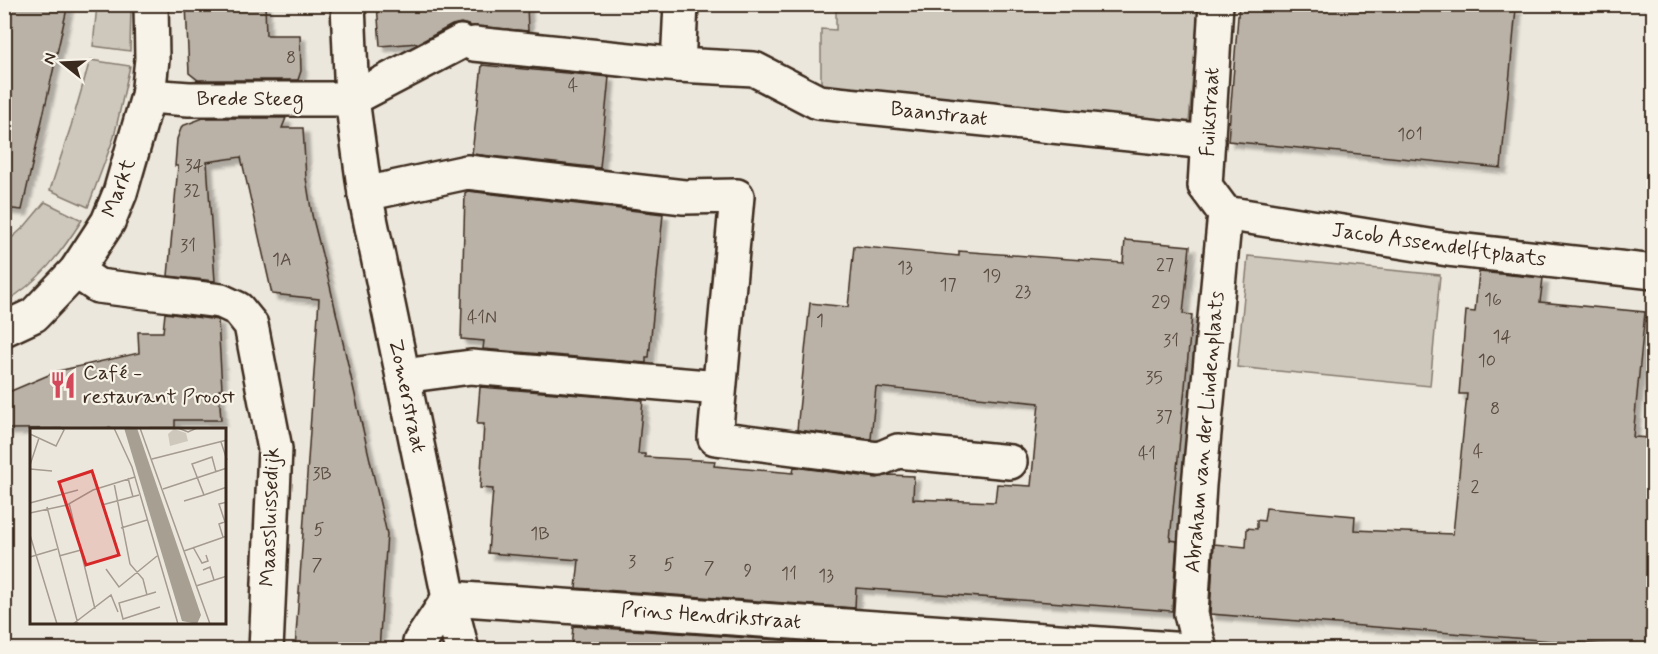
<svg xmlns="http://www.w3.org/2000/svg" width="1658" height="654" viewBox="0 0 1658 654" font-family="Mynerve,sans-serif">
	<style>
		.green { fill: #cec8bc; stroke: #84796d; stroke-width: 1.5 }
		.building { fill: #bab2a7; stroke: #3b2a1e; stroke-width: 1.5; filter: url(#shadow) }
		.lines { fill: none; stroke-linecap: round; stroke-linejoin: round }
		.minor-casing { stroke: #3b2a1e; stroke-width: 38 }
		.minor { stroke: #f7f3e8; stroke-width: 33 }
		.labels { text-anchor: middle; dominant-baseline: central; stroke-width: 4.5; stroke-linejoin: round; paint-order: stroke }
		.number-label { font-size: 18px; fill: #5b4c40 }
		.street-label { font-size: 21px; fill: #3b2a1e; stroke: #f7f3e8 }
		.poi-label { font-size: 21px; fill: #3b2a1e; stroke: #f7f3e8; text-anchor: start }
		.inset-road { fill: none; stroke: #a59b90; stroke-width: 1.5 }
		.view { fill: #d62828; fill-opacity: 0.15; stroke: #d62828; stroke-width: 3 }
		.inset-edge { fill: none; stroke: #3b2a1e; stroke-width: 3 }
	</style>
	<defs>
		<filter id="shadow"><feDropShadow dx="5.5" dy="5.5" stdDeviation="1.5" flood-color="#0004"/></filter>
	</defs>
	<rect width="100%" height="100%" fill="#ece7dc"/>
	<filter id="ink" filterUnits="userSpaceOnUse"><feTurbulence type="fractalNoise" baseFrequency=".0167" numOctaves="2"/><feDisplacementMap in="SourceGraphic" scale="12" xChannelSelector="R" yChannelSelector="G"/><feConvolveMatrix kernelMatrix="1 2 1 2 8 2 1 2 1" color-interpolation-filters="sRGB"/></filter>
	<g filter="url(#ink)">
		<g class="green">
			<path d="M97,5H131L130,51L93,46Z"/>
			<path d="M836,5H1199L1189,122L821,87V29L836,30Z"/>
			<path d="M90,60L130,66L114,137L88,207L50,190L71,126Z"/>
			<path d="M45,202L82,220C61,253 39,282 5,302V244L25,226Z"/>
			<path d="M1248,256L1440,275L1430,386L1237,367Z"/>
		</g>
		<g class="building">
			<path d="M4,4H68L22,210L4,208Z"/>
			<path d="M186,4H265L266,35H300L301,71L298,80H198L189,73Z"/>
			<path d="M377,4H527L528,31L471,26L461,23L452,25L419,43L380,46Z"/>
			<path d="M1239,4H1469L1516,9L1501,168L1228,141Z"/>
			<path d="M482,65L609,77L600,168L472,154Z"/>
			<path d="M203,118H286L282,128H303L306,178L312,215L330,286L387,534L379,650H295L319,299L272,294L241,157L207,162L215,281L168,276L178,166H175L177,139L182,126Z"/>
			<path d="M468,191L663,214L649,357H646V363L483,349L484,341L461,339L465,193Z"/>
			<path d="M1125,240L1190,246L1183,314L1192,315L1170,540L1177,541L1172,611L856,588L855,608L576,588L579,560L488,553L493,489L480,488L484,424H477L480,387L643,400L638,454H645V457L715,461L714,466L793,473L794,467L877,478L889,475L914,476L913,499L995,502L997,484L1031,486L1039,403L876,387L871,439L797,430L810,303L848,307L854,246L959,256V251L1123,263Z"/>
			<path d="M1479,272L1543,278L1540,302L1645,312L1633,437L1653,438V649L1210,614L1214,544L1246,547L1247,528L1257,529V520L1264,521L1266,508L1355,516L1354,530L1453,534L1467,394H1459L1466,311L1475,312Z"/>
			<path d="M165,313L218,320L222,389L219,390L221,420H175V428L4,429V394L58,371L139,353L138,332H163Z"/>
			<path d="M573,626L854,645V650H571Z"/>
		</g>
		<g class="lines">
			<defs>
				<g id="minor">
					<path d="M348,4L352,99L365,194L449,598L462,650"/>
					<path d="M1216,4L1205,186L1225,213"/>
					<path d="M474,44L678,65L754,69L818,102L1208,142"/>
					<path d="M678,65L681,4"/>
					<path d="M148,96L189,99H352L461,42"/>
					<path d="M365,194L467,172L684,197L737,196L715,438L879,459L898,451L1010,462"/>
					<path d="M1225,213L1448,249L1654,272"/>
					<path d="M76,271L98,286L221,301L238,309L251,325L275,449L266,650"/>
					<path d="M4,329L34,315L76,271L108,222L120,193L148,96L152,59L151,4"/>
					<path d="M403,376L471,367L719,388"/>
					<path d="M449,598L1187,650"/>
					<path d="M419,650L420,642L449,598"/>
					<path d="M1200,650L1191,614L1199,485L1225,213"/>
				</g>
			</defs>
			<use href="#minor" class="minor-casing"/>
			<use href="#minor" class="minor"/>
		</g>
	</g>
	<defs>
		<symbol id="restaurant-bare" viewBox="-9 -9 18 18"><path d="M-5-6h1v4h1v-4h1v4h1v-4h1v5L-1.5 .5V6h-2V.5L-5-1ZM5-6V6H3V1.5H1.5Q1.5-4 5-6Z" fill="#d1495b" stroke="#f7f3e8" stroke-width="2.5" paint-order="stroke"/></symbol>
	</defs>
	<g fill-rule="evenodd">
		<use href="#restaurant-bare" x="44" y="366" width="38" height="38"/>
	</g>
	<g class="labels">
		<g class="number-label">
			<text x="291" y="58">8</text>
			<text x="573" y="86">4</text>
			<text x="1410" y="135">101</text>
			<text x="194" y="166">34</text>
			<text x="192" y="191">32</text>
			<text x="188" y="246">31</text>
			<text x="282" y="260">1A</text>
			<text x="1165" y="265">27</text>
			<text x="905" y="268">13</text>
			<text x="992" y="276">19</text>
			<text x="948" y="285">17</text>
			<text x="1023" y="292">23</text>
			<text x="1493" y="300">16</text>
			<text x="1161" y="302">29</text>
			<text x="482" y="318">41N</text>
			<text x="820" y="321">1</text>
			<text x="1502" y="337">14</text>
			<text x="1171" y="341">31</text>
			<text x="1487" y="361">10</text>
			<text x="1154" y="378">35</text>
			<text x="1495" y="409">8</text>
			<text x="1164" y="417">37</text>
			<text x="1478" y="452">4</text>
			<text x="1147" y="454">41</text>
			<text x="322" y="474">3B</text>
			<text x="1475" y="487">2</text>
			<text x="319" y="530">5</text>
			<text x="540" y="534">1B</text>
			<text x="632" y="562">3</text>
			<text x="317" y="565">7</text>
			<text x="669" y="565">5</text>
			<text x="709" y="568">7</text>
			<text x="748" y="571">9</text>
			<text x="789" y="574">11</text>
			<text x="826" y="576">13</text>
		</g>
		<g class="street-label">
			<text x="250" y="99">Brede Steeg</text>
			<text transform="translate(1210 112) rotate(-87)">Fuikstraat</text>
			<text transform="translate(939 114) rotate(6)">Baanstraat</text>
			<text transform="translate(119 188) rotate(-70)">Markt</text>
			<text transform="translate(1439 245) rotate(8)">Jacob Assendelftplaats</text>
			<text transform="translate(407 396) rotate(78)">Zomerstraat</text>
			<text transform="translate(1205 432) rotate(-85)">Abraham van der Lindenplaats</text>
			<text transform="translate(270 517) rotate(-88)">Maassluissedijk</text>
			<text transform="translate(711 616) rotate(4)">Prins Hendrikstraat</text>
		</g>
		<g class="poi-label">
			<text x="83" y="373">Café -<tspan x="83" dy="24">restaurant Proost</tspan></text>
		</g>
	</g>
	<g transform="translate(30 428)">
		<rect width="196" height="196" fill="#ece7dc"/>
		<path d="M144,1L156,5L158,13L140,18L138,6Z" fill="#cec8bc"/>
		<path d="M94,0H107L171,187L167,196L152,193Z" fill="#a89f93"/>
		<path class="inset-road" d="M84,0L102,39L148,196M110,0L180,196M148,0L158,4L167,0M0,6L26,18L34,2L31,0M191,14L197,32M122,31L197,12M0,37L9,10M0,41L22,43M186,44L182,29L162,36L174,67L197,59M98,50L103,69M84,55L100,136L113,151L117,167M133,61L197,40M154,73L174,67M0,75L48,62M39,75L65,181M72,77L109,67M17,79L48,196M0,85L37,77L63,62L105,49M195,94L189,76L197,74M91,100L117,92M0,107L27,196M193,109L189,96L197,93M163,119L172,135L178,133L176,127M154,123L197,108M29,128L51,122M0,129L27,121M76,141L89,159L127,128M173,142L180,139L184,152M166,158L197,148M126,164L89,175L93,191L130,179M43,196L81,167L88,184"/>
		<path class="view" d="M62,43L89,127L56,137L29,54Z"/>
		<rect width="196" height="196" class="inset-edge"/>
	</g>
	<rect width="1658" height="654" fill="none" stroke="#f7f3e8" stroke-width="24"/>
	<rect x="12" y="12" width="1634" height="630" fill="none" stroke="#3b2a1e" stroke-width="2" filter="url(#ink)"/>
	<g transform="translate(63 63) rotate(288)" stroke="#f7f3e8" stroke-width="4.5" paint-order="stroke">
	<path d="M0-4.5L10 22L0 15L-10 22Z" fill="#3b2a1e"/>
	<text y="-9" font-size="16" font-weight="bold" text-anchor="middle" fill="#3b2a1e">N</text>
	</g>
</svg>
